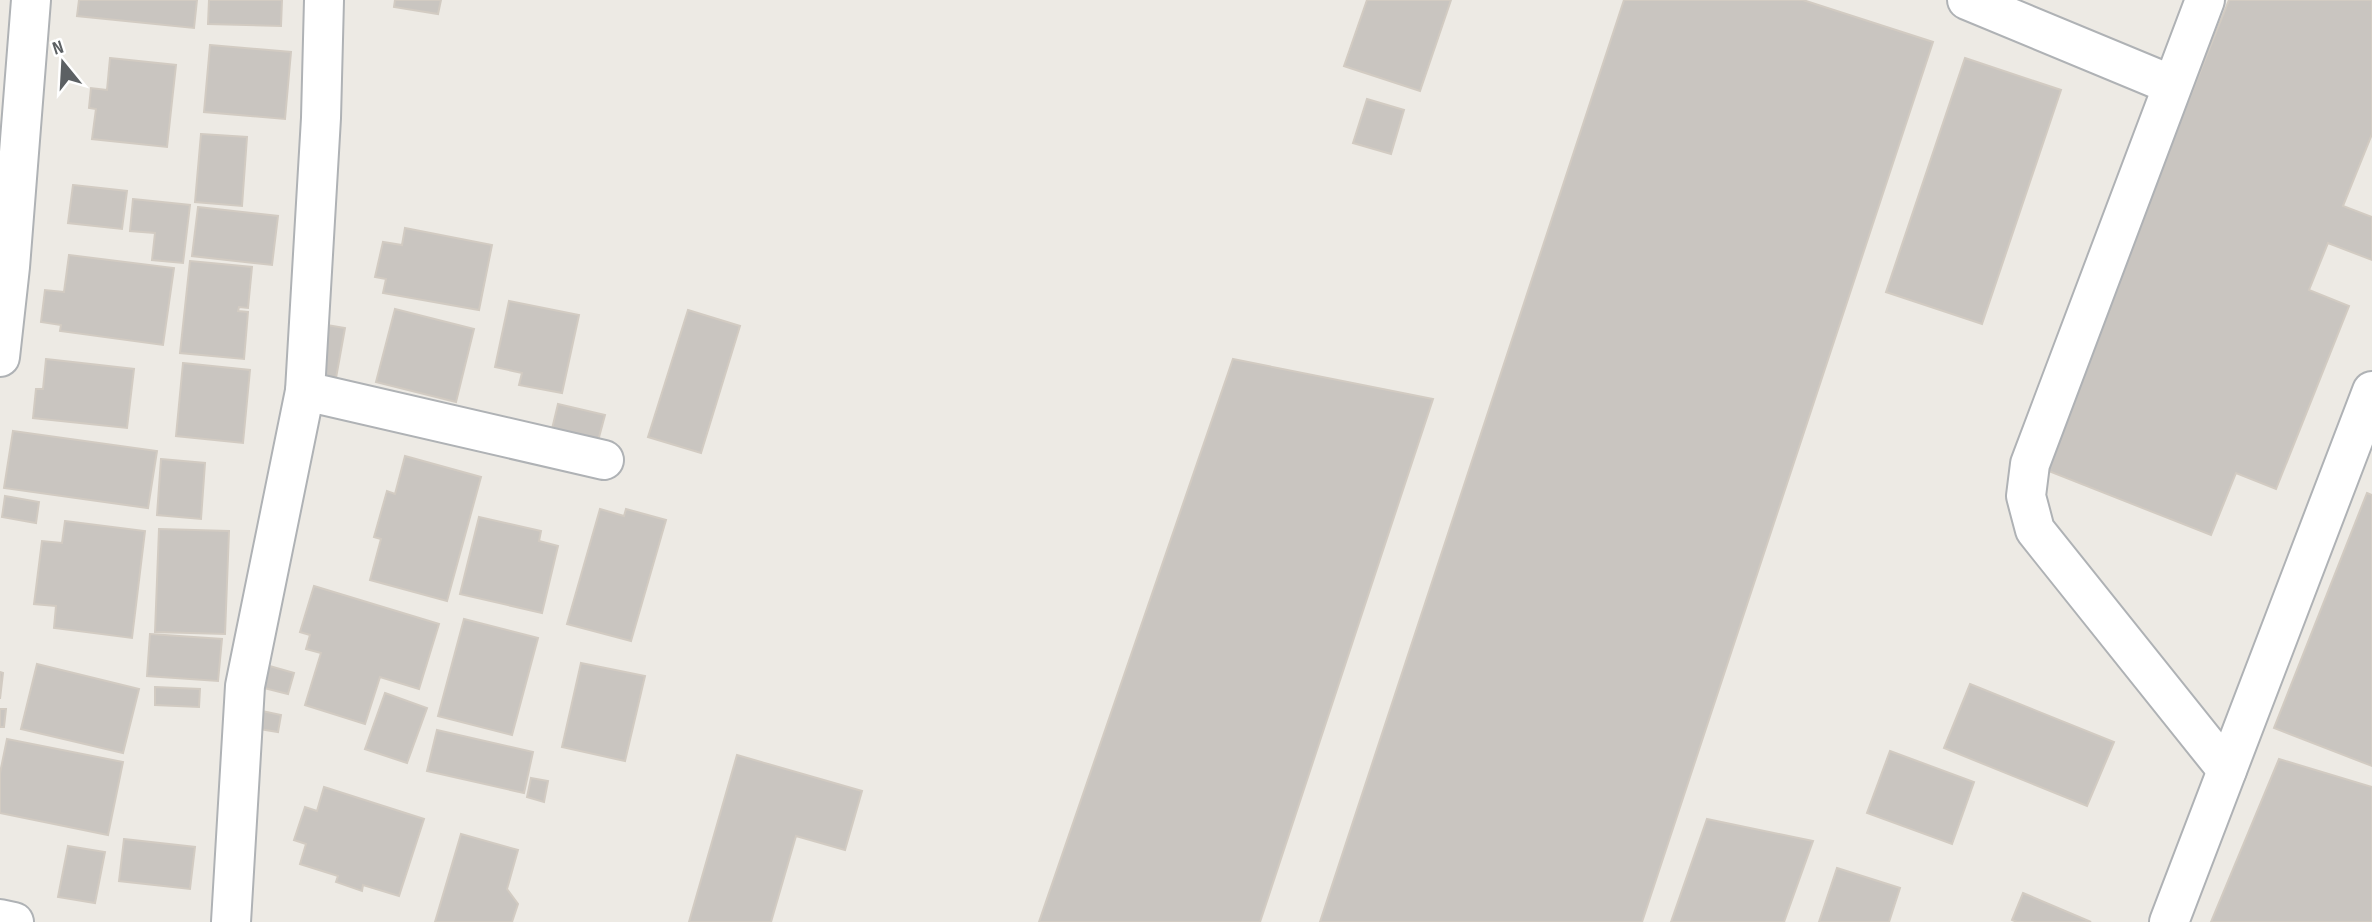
<svg xmlns="http://www.w3.org/2000/svg" width="2372" height="922" viewBox="0 0 2372 922" font-family="'Sofia Sans Condensed',sans-serif">
	<style>
		.building { fill: #c9c5c0; stroke: #d2cbc2; stroke-width: 2 }
		.lines { fill: none; stroke-linecap: round; stroke-linejoin: round }
		.minor-casing { stroke: #afb2b5; stroke-width: 42 }
		.minor { stroke: #fff; stroke-width: 38 }
	</style>
	<rect width="100%" height="100%" fill="#edeae4"/>
	<g class="building">
		<path d="M79,0H197L194,28L77,16Z"/>
		<path d="M209,0H282L281,26L208,24Z"/>
		<path d="M395,0H441L438,14L394,7Z"/>
		<path d="M1367,0H1451L1420,91L1344,66Z"/>
		<path d="M1624,0H1803L1933,42L1642,922H1320Z"/>
		<path d="M2229,0H2372V134L2343,206L2372,217V260L2328,243L2309,290L2349,306L2276,489L2236,473L2211,535L2041,468Z"/>
		<path d="M210,45L291,52L285,119L204,112Z"/>
		<path d="M110,58L176,65L167,147L92,139L96,109L89,108L91,88L107,90Z"/>
		<path d="M1965,58L2061,90L1982,324L1886,292Z"/>
		<path d="M1367,99L1404,110L1391,154L1353,143Z"/>
		<path d="M201,134L247,137L242,206L195,202Z"/>
		<path d="M73,185L127,191L122,229L68,223Z"/>
		<path d="M133,199L190,205L183,263L152,260L155,233L130,231Z"/>
		<path d="M198,207L278,216L272,265L192,256Z"/>
		<path d="M405,228L492,245L479,310L383,293L386,279L375,277L383,242L402,245Z"/>
		<path d="M69,255L174,268L163,345L60,331L61,325L41,322L45,290L64,292Z"/>
		<path d="M190,261L252,267L248,308L239,307L238,311L248,312L244,359L180,353Z"/>
		<path d="M509,301L579,315L562,393L519,385L522,373L495,367Z"/>
		<path d="M395,309L474,329L456,402L376,382Z"/>
		<path d="M688,310L740,326L701,453L648,437Z"/>
		<path d="M327,325L345,328L336,378L317,375Z"/>
		<path d="M46,359L134,369L127,428L33,418L36,389H43Z"/>
		<path d="M1233,359L1433,399L1260,922H1039Z"/>
		<path d="M183,363L250,370L243,443L176,436Z"/>
		<path d="M558,404L605,415L598,441L552,429Z"/>
		<path d="M13,431L157,451L148,508L4,488Z"/>
		<path d="M405,456L481,477L447,601L370,580L381,539L374,537L387,491L395,494Z"/>
		<path d="M161,459L205,463L201,519L157,515Z"/>
		<path d="M2367,493L2372,495V766L2274,728Z"/>
		<path d="M5,496L39,502L36,523L2,517Z"/>
		<path d="M600,509L624,516L626,509L666,520L631,641L567,624Z"/>
		<path d="M479,517L541,531L539,541L558,546L542,613L460,594Z"/>
		<path d="M65,521L145,531L132,638L54,628L56,606L34,604L42,541L62,543Z"/>
		<path d="M159,529L229,531L225,634L155,632Z"/>
		<path d="M314,586L439,624L419,689L380,677L365,724L305,705L321,653L306,649L310,635L300,632Z"/>
		<path d="M464,619L538,638L512,735L438,716Z"/>
		<path d="M150,634L222,639L218,681L147,676Z"/>
		<path d="M581,663L645,676L625,761L562,747Z"/>
		<path d="M37,664L139,689L123,753L21,729Z"/>
		<path d="M266,665L294,673L288,694L260,687Z"/>
		<path d="M0,672L3,673L0,699Z"/>
		<path d="M1970,684L2114,742L2087,806L1944,748Z"/>
		<path d="M155,687L200,689L199,707L155,705Z"/>
		<path d="M385,693L427,708L407,763L365,749Z"/>
		<path d="M0,709H6L4,727H0Z"/>
		<path d="M262,711L281,715L278,732L259,729Z"/>
		<path d="M437,730L533,752L524,793L427,771Z"/>
		<path d="M7,739L123,762L108,835L0,813V773Z"/>
		<path d="M1890,751L1974,782L1952,844L1867,813Z"/>
		<path d="M737,755L862,791L845,850L796,836L771,922H689Z"/>
		<path d="M2279,759L2372,787V922H2211Z"/>
		<path d="M531,778L548,781L544,802L527,797Z"/>
		<path d="M324,787L424,819L399,896L363,885L362,891L336,882L338,876L300,864L306,844L294,840L305,807L317,811Z"/>
		<path d="M1707,819L1813,841L1784,922H1671Z"/>
		<path d="M461,834L518,850L507,889L518,904L512,922H435Z"/>
		<path d="M124,839L195,847L190,889L119,881Z"/>
		<path d="M68,846L105,852L95,903L58,897Z"/>
		<path d="M1837,868L1900,888L1889,922H1819Z"/>
		<path d="M2023,893L2091,922H2017L2012,920Z"/>
	</g>
	<g class="lines">
		<defs>
			<g id="minor">
				<path d="M1967,0L2172,85"/>
				<path d="M2205,0L2030,464L2026,496L2035,530L2227,770"/>
				<path d="M0,357L10,267L31,0"/>
				<path d="M305,391L604,460"/>
				<path d="M0,919L14,922"/>
				<path d="M231,922L245,686L305,391L321,118L324,0"/>
				<path d="M2169,922L2372,391"/>
			</g>
		</defs>
		<use href="#minor" class="minor-casing"/>
		<use href="#minor" class="minor"/>
	</g>
	<g transform="translate(63 63) rotate(342)" stroke="#ffffff" stroke-width="5" paint-order="stroke">
	<path d="M0-5L12 26L0 18L-12 26Z" fill="#5c6063"/>
	<text y="-10" font-size="19" font-weight="bold" text-anchor="middle" fill="#5c6063">N</text>
	</g>
</svg>
